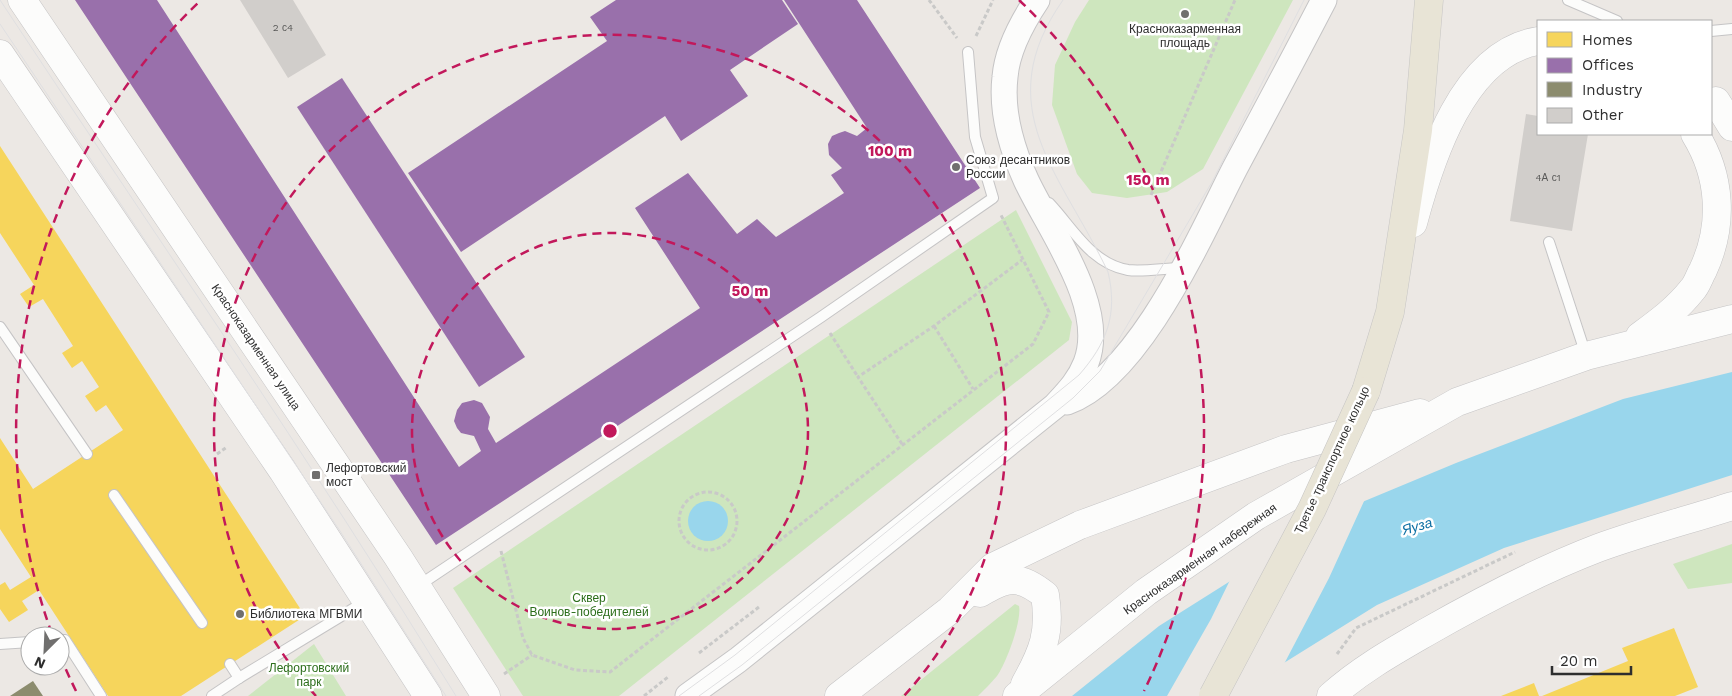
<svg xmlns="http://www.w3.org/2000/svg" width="1732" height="696" viewBox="0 0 1732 696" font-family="'Work Sans',sans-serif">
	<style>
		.green { fill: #cee6be }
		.water { fill: #99d6ec }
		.pier { fill: #ece8e4 }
		.homes { fill: #f6d55c }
		.offices { fill: #9970ab }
		.industry { fill: #8c8c6e }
		.building { fill: #d1cecb }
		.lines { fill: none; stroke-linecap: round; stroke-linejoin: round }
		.service-casing { stroke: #c5c4c5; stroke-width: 12 }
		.tertiary-casing { stroke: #c5c4c5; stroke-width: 27 }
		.secondary-casing { stroke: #c5c4c5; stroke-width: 29 }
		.primary-casing { stroke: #c6c5c4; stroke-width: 29 }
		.path { stroke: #c9c9c8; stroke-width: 3; stroke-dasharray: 4 2.5; stroke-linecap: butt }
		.service { stroke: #fcfcfb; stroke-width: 10 }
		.tertiary { stroke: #fcfcfb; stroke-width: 25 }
		.secondary { stroke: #fcfcfb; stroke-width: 28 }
		.primary { stroke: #e8e4d6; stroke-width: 28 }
		.tram { stroke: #dfdfe1; stroke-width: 1 }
		.primary-bridge-casing { stroke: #c6c5c4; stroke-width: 29; stroke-linecap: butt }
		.primary-bridge { stroke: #e8e4d6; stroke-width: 28 }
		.ring { fill: none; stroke: #c2185b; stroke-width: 2.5; stroke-dasharray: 9 6 }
		.poi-dot { fill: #706f6e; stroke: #fff; stroke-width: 2 }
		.labels { text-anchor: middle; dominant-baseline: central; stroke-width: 5; stroke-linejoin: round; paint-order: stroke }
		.number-label { font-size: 10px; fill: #585857 }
		.poi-label { font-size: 12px; fill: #2e2e2e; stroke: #fff; text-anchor: start }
		.street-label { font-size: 12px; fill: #2e2e2e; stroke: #fff }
		.park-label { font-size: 12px; fill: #2c6e1b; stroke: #fff }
		.water-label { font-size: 14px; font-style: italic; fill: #0d6fa3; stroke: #fff }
		.centre { fill: #c2185b; stroke: #fff; stroke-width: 2.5 }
		.ring-label { font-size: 15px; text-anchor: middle; font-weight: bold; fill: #c2185b; stroke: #fff; stroke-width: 5; stroke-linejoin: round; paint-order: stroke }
	</style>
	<rect width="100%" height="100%" fill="#ece8e4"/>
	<g class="green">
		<path d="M1089,0H1293L1203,169L1167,192L1127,198L1092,193L1077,174L1052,105L1055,65L1075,22Z"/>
		<path d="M1016,210L1072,322L1069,340L619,696H523L453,588Z"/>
		<path d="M1732,544V583L1688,589L1673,564Z"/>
		<path d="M1015,604L1019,606C1022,621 1006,663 997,676C991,683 984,690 978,696H901Z"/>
		<path d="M314,644L346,696H248Z"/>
	</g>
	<g class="water">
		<path d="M1732,372V475L1504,548L1377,605L1279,666L1239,696H1072L1159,626L1343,510L1456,463L1623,399Z"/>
		<circle cx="708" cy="521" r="20"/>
	</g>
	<path class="pier" d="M1365,499L1329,578L1283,666L1244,696H1167L1211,619L1231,578L1342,508Z"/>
	<g class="homes">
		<path d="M0,146L305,616L181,696H108L39,590L22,601L28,610L9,622L0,609V585L5,582L10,590L31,577L0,529V438L33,489L123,430L106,405L96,412L85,396L99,387L82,361L72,368L62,353L73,346L43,299L29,307L20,294L34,285L0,233Z"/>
		<path d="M1674,628L1698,687L1675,696H1542L1628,661L1622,648Z"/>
		<path d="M1534,683L1539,696H1501Z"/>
	</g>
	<g class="offices">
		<path d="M75,0H157L459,467L481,451L474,436L461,433L457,428L454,421L457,410L462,403L474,400L482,403L490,417L488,429L496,443L700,308L635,208L688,173L737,234L757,219L776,237L844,193L831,175L842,168L829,155L828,144L832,136L839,133L845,131L857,136L867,128L784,0H857L980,188L436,545Z"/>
		<path d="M616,0H782L798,24L730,70L748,96L681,141L665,116L461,252L408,173L607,41L590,17Z"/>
		<path d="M342,78L525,357L479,387L297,107Z"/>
	</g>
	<path class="industry" d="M33,681L43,696H10Z"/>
	<g class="building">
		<path d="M240,0H293L326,55L288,78Z"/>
		<path d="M1526,114L1538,116V134H1588L1572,231L1510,221Z"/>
	</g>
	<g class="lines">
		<defs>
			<g id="service">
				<path d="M1568,0L1617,21"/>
				<path d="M1711,31L1732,29"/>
				<path d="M1049,203C1072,227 1091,264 1128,270C1143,272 1166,268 1183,268"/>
				<path d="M1549,242L1586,355"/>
				<path d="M0,327L87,454"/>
				<path d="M114,495L202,623"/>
				<path d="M418,586L821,317L993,198L975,137L968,52"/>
				<path d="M60,641L65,640L101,696"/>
				<path d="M0,644L30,642"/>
				<path d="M230,664L239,678L366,601"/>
				<path d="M212,696L239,678"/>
			</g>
			<g id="tertiary">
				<path d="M1067,402C1140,376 1201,234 1235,168C1265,112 1295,56 1324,0"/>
				<path d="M688,696L738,660L1055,406C1068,392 1079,381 1086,363C1108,306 1049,230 1026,180C1012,149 1001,111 1005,77C1007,51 1023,21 1037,0"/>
			</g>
			<g id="secondary">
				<path d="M22,0L398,557L486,696"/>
				<path d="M0,54L283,471L428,696"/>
				<path d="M1716,101L1732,127"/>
				<path d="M1413,223C1430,160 1463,53 1538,41"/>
				<path d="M1640,336C1659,322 1677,309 1692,290C1697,285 1699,277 1703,270C1724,225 1721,176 1695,134"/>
				<path d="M980,593C1007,577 1019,574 1045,595C1051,632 1043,652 1025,684"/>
				<path d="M839,696L950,610L993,567L1080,525L1286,449L1420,413"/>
				<path d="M1017,696L1146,592L1256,516L1457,402L1586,356L1732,319"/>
				<path d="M1331,696C1360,670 1392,652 1425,633C1481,601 1538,571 1598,548C1642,532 1688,520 1732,506"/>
			</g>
			<path id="primary" d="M1366,391L1390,312L1418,130L1429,0"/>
		</defs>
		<use href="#service" class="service-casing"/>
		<use href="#tertiary" class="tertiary-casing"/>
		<use href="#secondary" class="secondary-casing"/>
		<use href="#primary" class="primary-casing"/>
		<g class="path">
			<path d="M929,0L957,38"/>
			<path d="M976,36L993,0"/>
			<path d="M1151,195L1235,0"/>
			<path d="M934,326L973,389"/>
			<path d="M830,333L858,377"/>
			<path d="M902,444L858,377L934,326L1022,260"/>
			<path d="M217,454L227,447"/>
			<circle cx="708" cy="521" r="29"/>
			<path d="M501,551L523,638L532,655L575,670L610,672L1033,344L1049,312L1001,215"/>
			<path d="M699,653L759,607"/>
			<path d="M1337,654L1356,628L1515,552"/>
			<path d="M504,674L532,655"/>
			<path d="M644,696L668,677"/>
		</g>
		<use href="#service" class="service"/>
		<use href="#tertiary" class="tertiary"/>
		<use href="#secondary" class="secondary"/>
		<use href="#primary" class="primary"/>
		<g class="tram">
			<path d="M0,0C153,232 311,460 456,696"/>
			<path d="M0,24L340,531L446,696"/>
			<path d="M679,696L735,655L1079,375C1107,343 1118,314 1108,272C1062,174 987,108 1063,0"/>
			<path d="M699,696L742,665L1073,398L1100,371L1212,182L1304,0"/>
		</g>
		<defs>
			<path id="primary-bridge" d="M1213,696L1312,509L1366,391"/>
		</defs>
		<use href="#primary-bridge" class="primary-bridge-casing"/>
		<use href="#primary-bridge" class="primary-bridge"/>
	</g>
	<g class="ring">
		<circle cx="610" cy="431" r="198"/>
		<path d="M316 696A396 396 0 1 1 904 696"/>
		<path d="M76 691A594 594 0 0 1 61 658M52 634A594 594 0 0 1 201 0M1019 0A594 594 0 0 1 1144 691"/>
	</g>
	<g class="poi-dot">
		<circle cx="1185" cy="14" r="5"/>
		<circle cx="956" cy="167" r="5"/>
		<rect x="311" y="470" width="10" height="10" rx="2.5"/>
		<circle cx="240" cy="614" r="5"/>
	</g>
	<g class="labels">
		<g class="number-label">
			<text x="283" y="27">2 с4</text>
			<text x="1548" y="177">4А с1</text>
		</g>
		<g class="poi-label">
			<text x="1185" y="29" text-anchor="middle">Красноказарменная<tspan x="1185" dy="14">площадь</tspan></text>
			<text x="966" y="160">Союз десантников<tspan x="966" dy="14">России</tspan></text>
			<text x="326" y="468">Лефортовский<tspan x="326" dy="14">мост</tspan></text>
			<text x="250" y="614">Библиотека МГВМИ</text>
		</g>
		<g class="street-label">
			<text transform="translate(256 347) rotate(56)">Красноказарменная улица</text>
			<text transform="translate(1332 460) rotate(-65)">Третье транспортное кольцо</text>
			<text transform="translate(1200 559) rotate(-35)">Красноказарменная набережная</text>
		</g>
		<g class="park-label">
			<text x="589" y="598">Сквер<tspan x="589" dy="14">Воинов-победителей</tspan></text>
			<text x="309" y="668">Лефортовский<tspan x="309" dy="14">парк</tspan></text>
		</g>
		<g class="water-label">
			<text transform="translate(1417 526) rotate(-16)">Яуза</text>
		</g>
	</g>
	<circle cx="610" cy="431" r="8" class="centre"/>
	<g class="ring-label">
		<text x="890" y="156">100 m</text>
		<text x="1148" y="185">150 m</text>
		<text x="750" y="296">50 m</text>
	</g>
	<rect x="1537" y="20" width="175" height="115" fill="#ffffff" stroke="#ababab"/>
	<rect x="1547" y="32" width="25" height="15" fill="#f6d55c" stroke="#ababab"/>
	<text x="1582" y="45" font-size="15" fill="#2e2e2e">Homes</text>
	<rect x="1547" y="58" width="25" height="15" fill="#9970ab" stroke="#ababab"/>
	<text x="1582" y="70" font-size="15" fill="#2e2e2e">Offices</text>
	<rect x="1547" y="82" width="25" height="15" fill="#8c8c6e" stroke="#ababab"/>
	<text x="1582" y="95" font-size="15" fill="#2e2e2e">Industry</text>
	<rect x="1547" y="108" width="25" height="15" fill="#d1cecb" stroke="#ababab"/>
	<text x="1582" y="120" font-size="15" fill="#2e2e2e">Other</text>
	<g transform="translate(45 651) rotate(204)"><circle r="24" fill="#ffffff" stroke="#ababab"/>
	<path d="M0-4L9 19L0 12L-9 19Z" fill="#706f6e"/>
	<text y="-8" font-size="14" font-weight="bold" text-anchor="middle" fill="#2e2e2e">N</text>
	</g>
	<path d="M1552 666v8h79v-8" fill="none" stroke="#2e2e2e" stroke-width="2.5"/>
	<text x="1560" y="666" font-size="15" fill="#2e2e2e" stroke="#ffffff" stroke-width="4" paint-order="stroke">20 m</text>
</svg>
